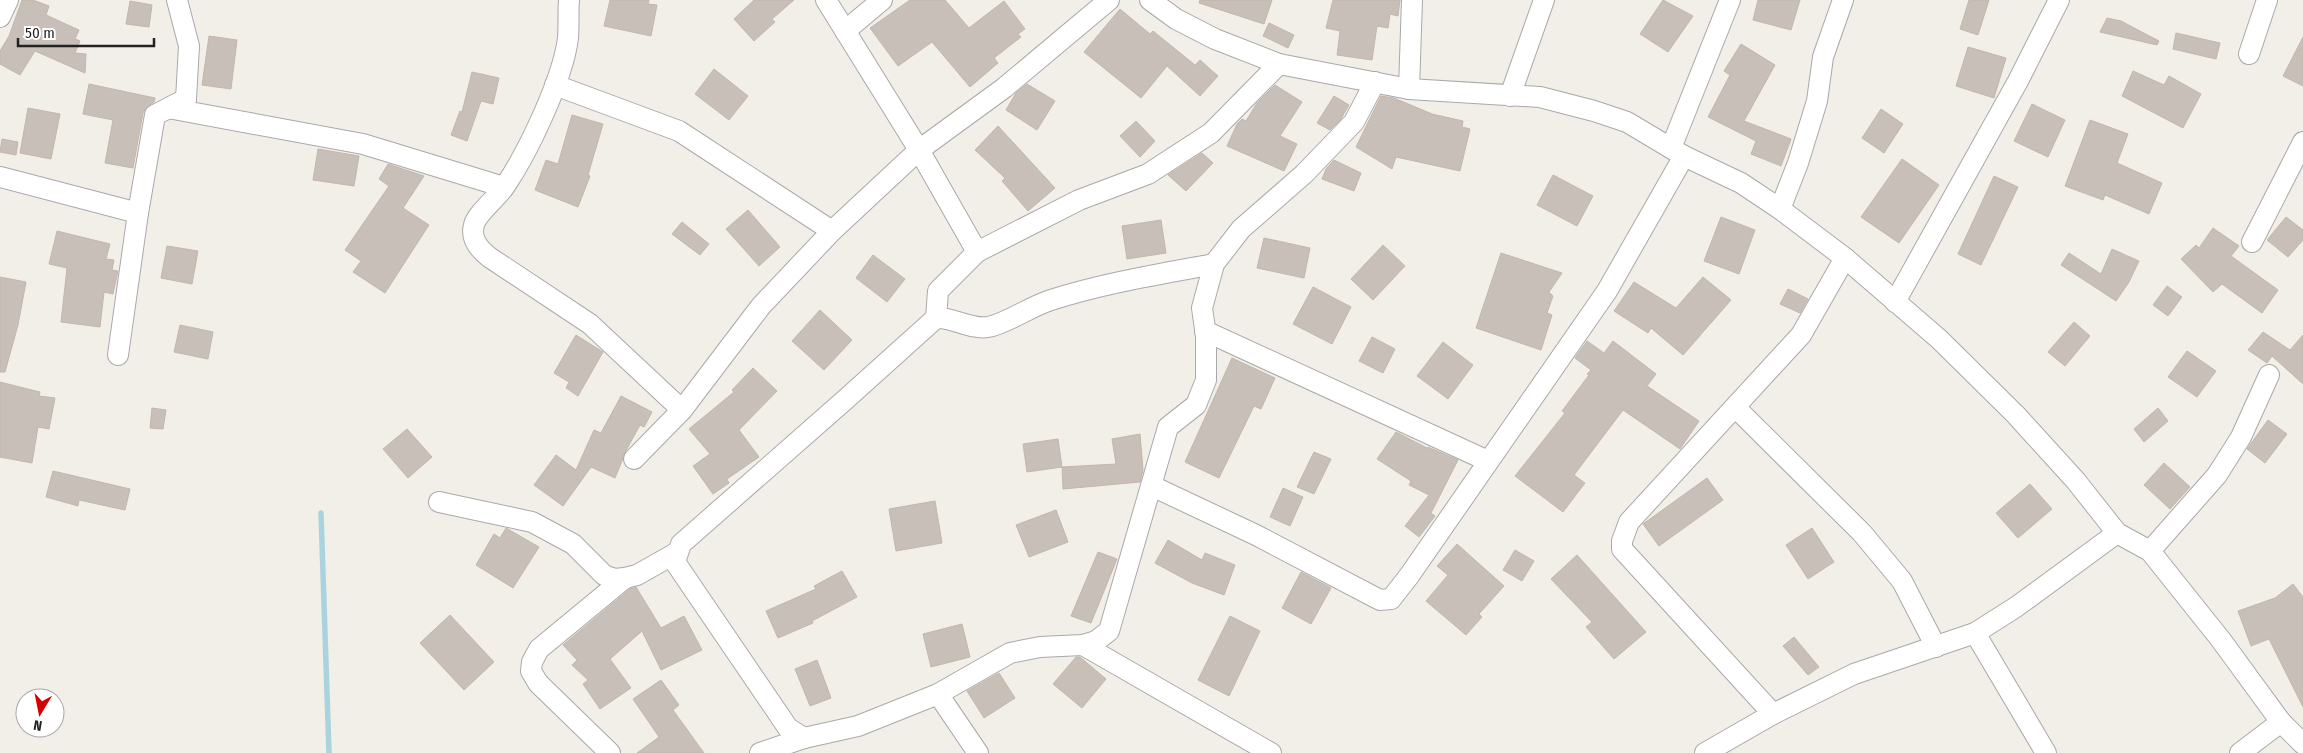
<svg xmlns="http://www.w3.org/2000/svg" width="2303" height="753" viewBox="0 0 2303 753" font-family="'Fira Sans Condensed',sans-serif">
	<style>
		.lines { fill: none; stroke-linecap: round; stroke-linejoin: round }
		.stream { stroke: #aad3df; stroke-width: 5.5 }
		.building { fill: #c7bfb8; stroke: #c4b6ab }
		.minor-casing { stroke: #a9a9a9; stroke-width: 22 }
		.minor { stroke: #fff; stroke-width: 20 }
	</style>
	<rect width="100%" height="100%" fill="#f2efe9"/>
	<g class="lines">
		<path class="stream" d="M321,513L329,753"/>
	</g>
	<g class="building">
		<path d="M22,0H33L49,6L46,15L79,30L75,39L80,41L75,53L86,54L85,73L35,51L20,75L0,64V51L9,36Z"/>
		<path d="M610,0H649L648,4L657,5L651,36L604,26Z"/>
		<path d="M754,0H794L772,19L775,22L754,41L734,19Z"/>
		<path d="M910,0H945L969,28L1004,1L1025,29L1018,34L1021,37L994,58L998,63L970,87L932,42L898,66L870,28Z"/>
		<path d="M1200,0H1272L1264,24L1199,3Z"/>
		<path d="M1333,0H1400L1398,16L1390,14L1388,28L1377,26L1372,60L1337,55L1340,31L1326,28Z"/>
		<path d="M1663,0L1693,16L1668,52L1640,34Z"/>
		<path d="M1758,0H1800L1791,30L1753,20Z"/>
		<path d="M1969,0H1989L1978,35L1960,29Z"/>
		<path d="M130,1L152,5L149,27L126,24Z"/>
		<path d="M1120,9L1150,34L1153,31L1195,65L1200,60L1218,76L1200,96L1167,66L1141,98L1084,52Z"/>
		<path d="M2107,18L2121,21L2159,41L2157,45L2100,32Z"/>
		<path d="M1269,23L1294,35L1288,48L1263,36Z"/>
		<path d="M2176,33L2220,43L2216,59L2173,49Z"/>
		<path d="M209,36L237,40L231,89L202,85Z"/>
		<path d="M2303,37V86L2283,76Z"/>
		<path d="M1741,44L1775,65L1744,121L1791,139L1781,166L1751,154L1756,141L1708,117L1730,75L1724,71Z"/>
		<path d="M1968,47L2006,58L1994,98L1956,86Z"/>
		<path d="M714,69L748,96L729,120L695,94Z"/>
		<path d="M2133,71L2164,85L2169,76L2201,94L2183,128L2122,96Z"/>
		<path d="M472,72L499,78L493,104L481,101L467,141L451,135L460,111L462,112Z"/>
		<path d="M89,84L155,98L154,102L146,108L143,113L133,168L105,163L113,120L83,114Z"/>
		<path d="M1027,84L1055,101L1037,130L1006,110L1016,93Z"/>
		<path d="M1275,85L1302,102L1280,136L1297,144L1284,171L1227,146L1237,124L1242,119L1246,121L1257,103Z"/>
		<path d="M1334,96L1349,105L1341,119L1330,130L1317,123Z"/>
		<path d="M1381,96L1394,98L1432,114L1463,121L1462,127L1470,129L1460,171L1396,157L1392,169L1356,147Z"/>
		<path d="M2032,104L2065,120L2048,157L2014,141Z"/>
		<path d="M28,108L60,114L51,159L20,153Z"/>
		<path d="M1881,109L1903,124L1884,153L1862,138Z"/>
		<path d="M572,115L603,124L588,175L590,176L578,207L535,190L546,160L558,164Z"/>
		<path d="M2090,120L2128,134L2117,163L2162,183L2149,214L2105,195L2103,200L2065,186Z"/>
		<path d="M1136,121L1155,141L1140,157L1120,136Z"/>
		<path d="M998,126L1055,188L1028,211L1002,181L1005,178L975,150Z"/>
		<path d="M2,139L18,142L16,155L0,152Z"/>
		<path d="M318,149L359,156L354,186L313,180Z"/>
		<path d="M1202,153L1213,163L1186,191L1168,175Z"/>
		<path d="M1902,159L1939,185L1899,243L1861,217Z"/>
		<path d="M1334,160L1361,173L1354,191L1322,179L1326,169Z"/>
		<path d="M388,164L424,176L403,208L429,225L385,293L353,272L361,261L345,250L389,186L379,179Z"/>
		<path d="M1553,175L1593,196L1577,226L1537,205Z"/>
		<path d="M1994,176L2018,187L1981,265L1958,254Z"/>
		<path d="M748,210L780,247L759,266L726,229Z"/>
		<path d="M1721,217L1755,230L1739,274L1704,261Z"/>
		<path d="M2286,217L2303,230V240L2288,257L2267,240Z"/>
		<path d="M1161,220L1166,253L1127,259L1122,226Z"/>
		<path d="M682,222L709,244L700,255L672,234Z"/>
		<path d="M2213,228L2239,246L2231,256L2278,290L2262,313L2222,284L2213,292L2181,259L2196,245L2199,248Z"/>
		<path d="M57,231L110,244L106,259L114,260L112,270L118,271L113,294L104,292L100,327L61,322L67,268L49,264Z"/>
		<path d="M1264,238L1310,248L1304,278L1257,268Z"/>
		<path d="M1383,245L1405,266L1373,300L1351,279Z"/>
		<path d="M167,246L198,251L192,284L161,278Z"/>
		<path d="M2112,249L2139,261L2129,282L2116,301L2061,265L2069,253L2101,274Z"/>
		<path d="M1501,253L1562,273L1549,292L1553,296L1547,313L1552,315L1541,350L1476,328Z"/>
		<path d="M873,255L905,279L887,302L856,278Z"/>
		<path d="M0,277L26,282L18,325L5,372H0Z"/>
		<path d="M1703,277L1731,300L1683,355L1651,328L1648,333L1614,311L1634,282L1676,308Z"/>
		<path d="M2167,286L2182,297L2168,316L2153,305Z"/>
		<path d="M1313,287L1351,307L1332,344L1293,324Z"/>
		<path d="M1788,289L1808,299L1800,313L1780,304Z"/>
		<path d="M820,310L852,340L824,370L792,341Z"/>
		<path d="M2074,322L2090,336L2065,366L2048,352Z"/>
		<path d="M180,325L213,332L208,359L174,352Z"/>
		<path d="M2263,332L2290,350L2303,335V384L2272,356L2267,363L2248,350Z"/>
		<path d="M576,335L603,352L578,396L566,388L569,382L554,373Z"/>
		<path d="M1372,337L1395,349L1383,373L1359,361Z"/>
		<path d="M1587,341L1604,353L1613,341L1656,374L1647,386L1699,421L1680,449L1623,410L1574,475L1585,483L1563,512L1515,476L1565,413L1562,411L1589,375L1587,374L1591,370L1575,358Z"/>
		<path d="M1443,342L1473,365L1448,399L1417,376Z"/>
		<path d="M2187,351L2216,371L2197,397L2168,377Z"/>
		<path d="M1232,358L1275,378L1261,409L1254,406L1219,478L1185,462Z"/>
		<path d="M753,368L777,391L739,430L759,457L727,479L729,483L713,494L693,466L710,454L689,429L734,392L732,390Z"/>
		<path d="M0,382L40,392L39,396L55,398L49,429L38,427L32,463L0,457Z"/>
		<path d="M621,396L652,412L644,427L640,425L623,456L622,461L615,478L591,467L563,506L534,485L556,455L576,470L594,430L601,433Z"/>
		<path d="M152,408L166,410L163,429L150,428Z"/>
		<path d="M2158,408L2168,421L2144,442L2134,429Z"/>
		<path d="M2268,420L2287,434L2265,463L2247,449Z"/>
		<path d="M407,429L432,457L408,478L383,449Z"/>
		<path d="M1396,432L1427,448L1428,447L1458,460L1431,513L1435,516L1419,537L1405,526L1429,495L1409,485L1411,481L1377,459Z"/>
		<path d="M1140,434L1143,470L1140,482L1063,489L1062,467L1116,464L1112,439Z"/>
		<path d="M1058,439L1062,467L1027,472L1023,444Z"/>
		<path d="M1314,452L1331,459L1314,494L1297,487Z"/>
		<path d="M2164,463L2190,487L2170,509L2144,485Z"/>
		<path d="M53,471L130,489L125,510L79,500L78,506L46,497Z"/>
		<path d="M1707,478L1723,500L1659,546L1643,524Z"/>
		<path d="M2030,484L2052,509L2018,538L1996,513Z"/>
		<path d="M1283,488L1303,497L1290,526L1270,517Z"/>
		<path d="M935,501L942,543L896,551L889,509Z"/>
		<path d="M1056,510L1068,542L1029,557L1016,525Z"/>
		<path d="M506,528L539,547L513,588L476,565L494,534L500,538Z"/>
		<path d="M1812,528L1834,562L1808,579L1786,545Z"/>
		<path d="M1168,540L1202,560L1205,553L1235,565L1224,595L1192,583L1155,563Z"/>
		<path d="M1457,544L1504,586L1479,614L1482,617L1466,635L1426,601L1448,575L1437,566Z"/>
		<path d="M1515,550L1534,561L1522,581L1503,570Z"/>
		<path d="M1098,552L1117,559L1091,623L1071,616Z"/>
		<path d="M1577,555L1646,632L1614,659L1586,627L1592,622L1551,579Z"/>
		<path d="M842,571L857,597L812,621L813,623L778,638L766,611L816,589L814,586Z"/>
		<path d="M1301,572L1331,588L1311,624L1282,608Z"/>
		<path d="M2293,584L2303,597V707L2269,639L2251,646L2238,611L2275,598Z"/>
		<path d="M636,587L661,628L684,616L702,650L661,670L642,631L610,659L631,688L600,709L583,684L588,680L572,665L577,660L563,645L630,589Z"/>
		<path d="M450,615L494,662L464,690L420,643Z"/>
		<path d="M1230,616L1260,631L1229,696L1198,680Z"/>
		<path d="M962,624L970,657L931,667L923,634Z"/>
		<path d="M1794,637L1819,667L1808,675L1783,646Z"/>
		<path d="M1076,657H1080L1106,679L1082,708L1053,684Z"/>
		<path d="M817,660L831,698L810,706L795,669Z"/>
		<path d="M999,673L1015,698L984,718L967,691Z"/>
		<path d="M661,680L679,705L673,710L704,753H637L659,737L633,699Z"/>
	</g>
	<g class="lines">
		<defs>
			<g id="minor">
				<path d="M177,0L189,46L186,99"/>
				<path d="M569,0C568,13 569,26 568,38C563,79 528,152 505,186C498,197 476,214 474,225C470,239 479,249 489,257L590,324L682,410"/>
				<path d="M826,0L919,150L977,252"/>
				<path d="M1150,0L1176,19L1215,39L1279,64L1409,89L1540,97L1594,111L1627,122L1684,156L1741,183L1780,209L1845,258L1939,339L2016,415L2076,481L2117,533L2150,551L2221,640L2281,722L2303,744"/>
				<path d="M0,17L8,0"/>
				<path d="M845,31L882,0"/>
				<path d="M2249,54L2267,0"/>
				<path d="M555,85L679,131L832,231"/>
				<path d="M1409,89L1412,0"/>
				<path d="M1510,96L1544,0"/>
				<path d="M1671,148L1730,0"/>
				<path d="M0,177L138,213"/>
				<path d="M1780,209L1798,163L1817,101L1823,57L1843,0"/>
				<path d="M2252,242L2303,142"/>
				<path d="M1214,264C1160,274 1104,283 1051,300C1031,306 1006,324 988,327C970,330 954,317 936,318L846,399L681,544L675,562L788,728L804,738L858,726L938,694L1010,653L1040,647L1083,645L1096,641L1109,631L1168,427L1196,405L1206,380V336L1202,308L1214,264L1241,229L1304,174L1354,122L1375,82"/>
				<path d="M1895,302L2018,81L2059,0"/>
				<path d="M936,318L938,291L977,252L1079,200L1148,174L1211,133L1279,64"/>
				<path d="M1205,331L1488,461"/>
				<path d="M118,355L138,213L155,115L186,99L168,108L363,144L504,187"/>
				<path d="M1736,408L1862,533L1902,581L1936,647"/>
				<path d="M634,459L682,410L761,306L832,231L919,150L1004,88L1109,0"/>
				<path d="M1152,486L1256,535L1380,600L1391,599L1409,576L1607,291L1684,156"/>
				<path d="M439,502L532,522L573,544L604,575L614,579L625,578L637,575L676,553"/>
				<path d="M2150,551L2217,475L2241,437L2269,375"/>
				<path d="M1975,633L2046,753"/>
				<path d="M1083,645L1271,753"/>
				<path d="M938,694L978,753"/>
				<path d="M1773,714L1622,549V541L1629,522L1801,335L1845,258"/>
				<path d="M610,753L538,683L531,671L532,662L539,649L625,578"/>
				<path d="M760,753L804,738"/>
				<path d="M1705,753L1773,714L1854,674L1975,633L2016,607L2117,533"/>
				<path d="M2240,753L2281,722"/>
			</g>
		</defs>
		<use href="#minor" class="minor-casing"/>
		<use href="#minor" class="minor"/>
	</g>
	<g transform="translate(40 713) rotate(190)"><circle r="24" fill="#ffffff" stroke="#a7a7a7"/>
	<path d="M0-4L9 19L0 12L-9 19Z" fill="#d40000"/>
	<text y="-8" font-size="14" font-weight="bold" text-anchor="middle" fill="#222222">N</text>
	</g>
	<path d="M18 38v8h136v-8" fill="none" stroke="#222222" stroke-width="2.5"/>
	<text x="25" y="38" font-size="15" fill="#222222" stroke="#ffffff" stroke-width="4" paint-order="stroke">50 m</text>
</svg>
